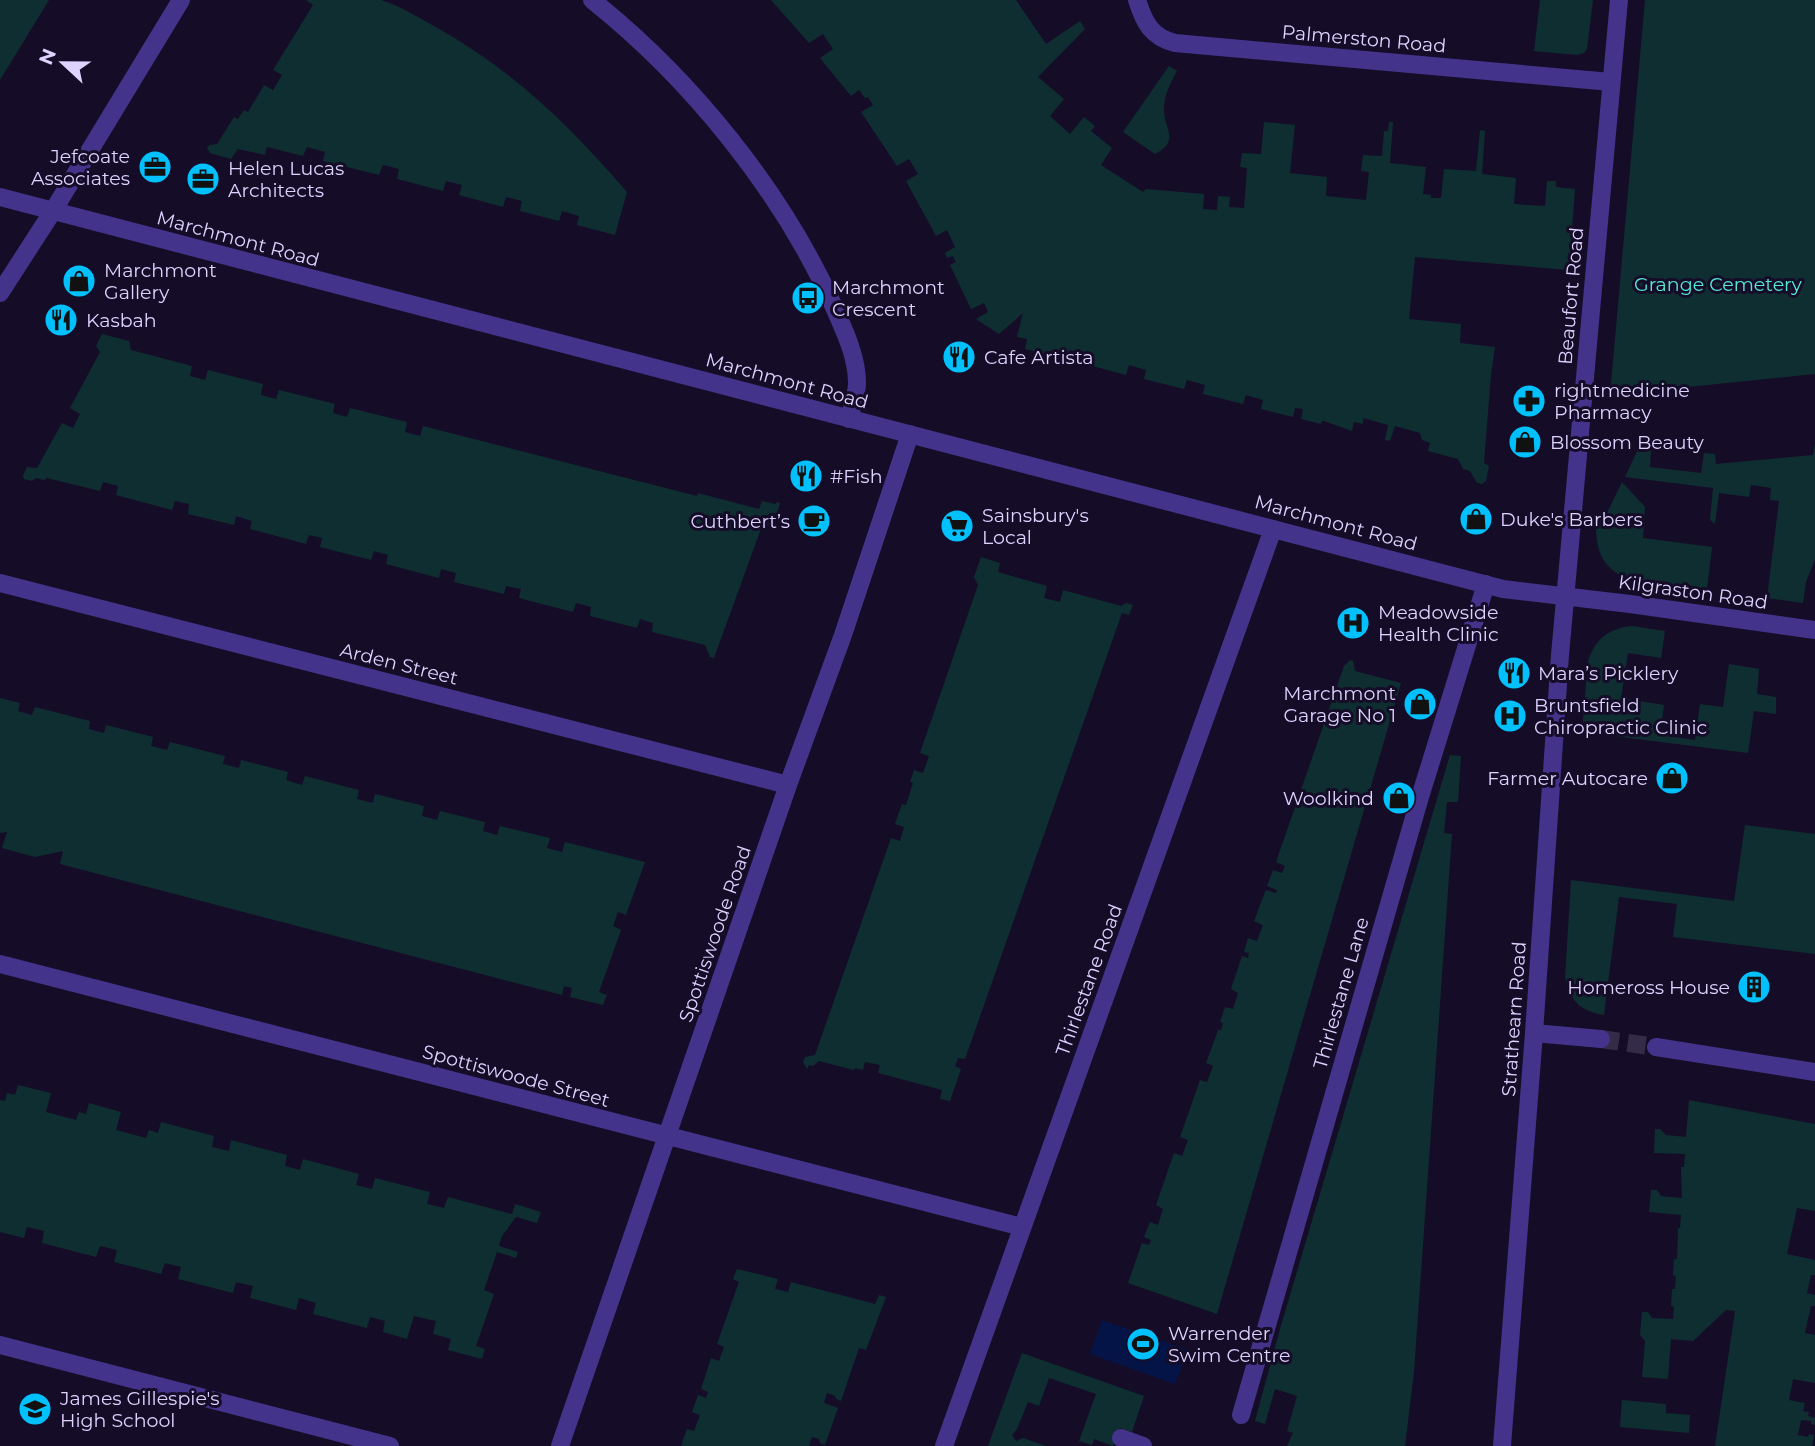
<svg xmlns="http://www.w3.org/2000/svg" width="1815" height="1446" viewBox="0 0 1815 1446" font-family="Montserrat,sans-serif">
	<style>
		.green { fill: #0f2e31 }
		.water { fill: #051447 }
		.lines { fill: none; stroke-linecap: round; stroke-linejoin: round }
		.minor-tunnel { stroke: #332b47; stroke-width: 18; stroke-dasharray: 18 9; stroke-linecap: butt }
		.minor { stroke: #43338a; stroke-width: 18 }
		.tertiary { stroke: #43338a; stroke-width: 18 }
		.labels { text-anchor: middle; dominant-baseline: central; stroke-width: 6; stroke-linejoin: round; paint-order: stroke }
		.street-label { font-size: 19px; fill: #ded2ff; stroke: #150d27 }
		.poi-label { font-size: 19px; fill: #ded2ff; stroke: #150d27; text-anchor: start }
		.park-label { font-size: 19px; fill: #53eada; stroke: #150d27 }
	</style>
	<rect width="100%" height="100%" fill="#150d27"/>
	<g class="green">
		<path d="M0,0H49L0,80Z"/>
		<path d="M306,0C326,0 363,0 381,0C399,5 417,17 434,26C514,71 567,123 627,192L615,235L577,225L579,216L562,211L559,221L520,211L522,201L506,197L503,207L459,195L462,185L446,181L443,191L397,179L399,169L383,165L379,175L323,161L325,152L307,147L303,156L267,147L265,155L238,149L231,159L210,153L207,148L209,145L217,144L234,117L238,119L244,110L248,112L264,85L273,90L282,75L273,70L313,5Z"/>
		<path d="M771,0H1016L1046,44L1080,21L1085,29L1038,77L1064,99L1050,116L1070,134L1084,117L1095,126L1091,131L1112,148L1101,165L1143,192L1146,189L1204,194L1203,209L1217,210L1218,196L1230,197L1229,207L1244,208L1247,168L1240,167L1242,153L1261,154L1264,122L1295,125L1290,173L1327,177L1326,196L1366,200L1369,172L1361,171L1363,155L1382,156L1384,131H1388L1389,122H1393L1390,163L1426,167L1423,194L1431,195V198H1441L1444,169L1476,171L1480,130L1485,131L1482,174L1516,178L1514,204L1545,206L1547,181H1556V187L1575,189L1569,270L1415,257L1409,319L1461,324L1460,343L1495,347L1491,375L1484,463L1489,466L1486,481L1482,484L1477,483L1470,471L1463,469L1458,459L1428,451L1430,443L1422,440L1420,433L1395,426L1390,441L1385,440L1388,425L1363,418V424L1354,422L1352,431L1324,421H1322L1321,424L1301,419L1303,409L1295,408L1293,417L1261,409L1263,400L1246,395L1243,404L1203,394L1205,385L1187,380L1184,389L1144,379L1146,370L1129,365L1126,375L1085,364L1087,355L1070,350L1067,359L1025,349L1027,339L1017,337L1023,313L999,334L976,319L988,312L984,303L971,309L950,265L956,262L953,256L947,258L945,253L955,247L947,230L936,236L906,181L918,174L909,159L897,166L861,112L873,105L868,97L865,98L859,90L851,96L820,58L833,49L823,34L809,43Z"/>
		<path d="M1540,0H1593L1587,49L1584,53L1577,55L1534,51Z"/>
		<path d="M1645,0H1815V374L1610,395Z"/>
		<path d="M1169,66L1177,71C1170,84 1164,95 1164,110C1164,130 1181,140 1155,154L1123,132Z"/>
		<path d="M102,334L129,341L131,350L192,366L190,376L205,380L208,370L263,384L261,395L276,399L279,390L335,404L333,413L347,417L350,408L407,422L405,432L420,436L423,426L697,496L698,493L759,509L762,501L775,504L777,502L780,503L777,514L772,513L768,527L762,526L714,658L710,657L705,645L652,632L653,623L640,619L637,628L590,616L591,607L576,603L573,612L519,598L521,589L506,586L504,594L454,582L456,573L441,569L439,578L386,564L388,555L374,551L371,560L320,547L322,538L309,535L306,544L250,529L252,521L236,516L234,525L188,514L189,504L175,501L172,510L116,495L118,486L103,482L100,491L47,478L44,480L36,478L32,481L24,479L23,475L27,467L37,468L62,423L73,428L80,414L70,408L100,352L96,346Z"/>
		<path d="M1815,443V559L1806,582L1803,603L1767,598L1779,501L1770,500L1771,488L1751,485L1749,497L1719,493L1715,524L1710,520L1713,488L1625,477L1639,447L1651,448L1650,467L1701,473L1704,453L1715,454L1716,464L1813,455Z"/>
		<path d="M1622,482L1645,507L1643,538L1712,547L1707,589C1650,582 1588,592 1597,514L1606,515Z"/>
		<path d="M981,557L1000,563L998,572L1047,586L1044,598L1060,602L1063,590L1121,606L1126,603L1133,605L1129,615L1122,613L965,1059L958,1058L955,1066L961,1069L950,1101L940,1099L942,1090L878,1073L880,1065L865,1062L863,1070L855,1068L854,1070L819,1061L813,1066L809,1065L807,1069L803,1062L805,1057L815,1055L891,838L900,841L904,827L895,824L902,804L906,805L913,783L910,782L914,770L923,773L929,756L920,753L978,585L974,577Z"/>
		<path d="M1632,626L1665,631L1661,658L1628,653L1621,698L1664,705L1660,735L1695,740L1700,704L1723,707L1729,664L1759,669L1757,694L1776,697V714L1754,711L1748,753L1582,732L1588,662C1594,640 1609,628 1632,626Z"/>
		<path d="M1350,660L1353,661L1355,671L1401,683L1217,1314L1128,1283L1142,1243L1149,1245L1151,1240L1144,1237L1150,1222L1158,1225L1163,1209L1156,1205L1174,1153L1182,1156L1188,1140L1180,1137L1200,1080L1207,1082L1213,1066L1206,1063L1218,1030H1221L1223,1023L1220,1022L1225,1007L1233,1009L1238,993L1231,989L1242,956L1248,958L1249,953L1244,952L1248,938L1257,941L1263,925L1254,921L1265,892L1266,890L1276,893L1277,890L1267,886L1273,870L1282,873L1285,866L1276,862L1344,666Z"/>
		<path d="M0,698L20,703L18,711L32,715L35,707L90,721L89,729L104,733L106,725L153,737L151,746L167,750L170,742L225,756L223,764L239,768L241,760L288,772L286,780L302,785L305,776L359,790L357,799L373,803L375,794L424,806L422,816L437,820L440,811L485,822L483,831L497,835L500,826L550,838L547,848L562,852L565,842L645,862L626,915L618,912L613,926L621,930L599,992L607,995L603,1005L570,997L572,988L564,986L562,995L60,864L63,851L35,857L2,848L7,832L0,833Z"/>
		<path d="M1450,755L1461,756L1458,802H1447L1444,833L1452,834L1414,1372L1405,1446H1287L1293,1433L1287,1431L1297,1396L1275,1389L1265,1424L1255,1421L1280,1329Z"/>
		<path d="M1745,825L1815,834V954L1673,937L1677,904L1619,897L1604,1015C1580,1011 1570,1001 1565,977L1571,880L1734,901Z"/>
		<path d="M18,1085L51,1093L46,1112L76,1120L79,1112L86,1114L89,1103L121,1112L116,1130L146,1138L149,1130L158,1133L161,1122L214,1136L212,1147L229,1151L231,1140L287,1155L285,1166L300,1170L303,1159L359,1174L356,1185L372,1189L375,1178L430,1192L427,1204L444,1208L448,1197L512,1214L515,1204L541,1212L537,1223L516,1217L502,1236L499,1246L518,1252L516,1258L497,1252L484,1290L494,1294L476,1346L485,1349L482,1359L448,1350L451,1339L433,1334L436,1321L414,1316L407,1339L383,1332L385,1321L370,1317L367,1328L313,1314L316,1303L299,1298L296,1310L250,1298L253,1286L236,1282L233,1293L178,1279L181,1267L165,1263L161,1274L114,1262L117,1250L100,1246L96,1257L42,1243L44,1231L27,1227L24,1238L0,1232V1100L5,1101L7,1093L15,1095Z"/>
		<path d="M1689,1100L1815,1124V1211L1797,1208L1787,1254L1815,1260V1275H1811L1807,1293L1815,1295V1306H1811L1805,1333L1815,1335V1383L1793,1379L1789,1400L1805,1403L1803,1411L1809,1412L1808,1416L1815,1418V1425L1811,1424V1421L1801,1420L1798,1435L1808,1437L1809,1434L1814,1435L1812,1446H1715L1735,1311L1726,1310L1693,1341L1671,1339L1668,1379L1642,1377L1645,1341L1640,1335L1642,1312H1648L1652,1318L1673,1319L1674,1307L1671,1306L1672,1289H1675L1676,1276L1673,1275L1674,1259H1677L1678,1228H1680L1681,1215L1649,1212L1651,1190H1657L1661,1196L1682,1198L1681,1167H1684L1685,1154L1654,1153L1655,1129H1660L1666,1135L1686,1137Z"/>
		<path d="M737,1269L778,1279L775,1289L788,1292L791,1282L875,1304L879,1295L886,1297L866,1350L859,1348L841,1401L836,1399L835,1396L827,1393L824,1403L838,1408L825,1445L820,1443L819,1439L812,1437L809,1446H681L687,1429L694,1431L700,1415L692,1412L698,1395L706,1398L708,1392L701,1389L711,1358L719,1361L724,1347L717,1344L739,1282L733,1279Z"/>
		<path d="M1022,1353L1144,1396L1132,1432L1120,1428L1113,1446L1094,1439L1092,1445L1079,1441L1096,1394L1049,1378L1039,1406L1028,1402L1017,1429L1012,1435L1016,1441L1023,1438L1046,1446H988Z"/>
		<path d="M1622,1400L1666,1404V1413L1690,1415L1689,1433L1620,1427Z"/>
	</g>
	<path class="water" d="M1102,1320L1188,1350L1175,1384L1090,1354Z"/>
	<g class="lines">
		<path class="minor-tunnel" d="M1601,1039L1656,1047"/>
		<g class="minor">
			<path d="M592,0C691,79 782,191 834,307C844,330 857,356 857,383C857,395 852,407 849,419"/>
			<path d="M1137,0C1144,22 1151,37 1175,43L1611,82"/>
			<path d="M0,293L53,211L181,0"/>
			<path d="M0,583L788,785"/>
			<path d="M0,964L1022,1227"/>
			<path d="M1534,1033L1601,1039"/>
			<path d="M1656,1047L1815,1072"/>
			<path d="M0,1345L390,1446"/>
			<path d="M1241,1415L1420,797L1486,584"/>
			<path d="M1121,1438L1143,1446"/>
			<path d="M560,1446L788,785L843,635L910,434"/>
			<path d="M944,1446L1273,529"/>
		</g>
		<g class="tertiary">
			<path d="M0,197L1503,589L1630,604L1815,630"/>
			<path d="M1502,1446L1534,1033L1560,655L1619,0"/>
		</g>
	</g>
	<defs>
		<symbol id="office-disc" viewBox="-11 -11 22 22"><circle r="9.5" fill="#00c0fd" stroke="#150d27"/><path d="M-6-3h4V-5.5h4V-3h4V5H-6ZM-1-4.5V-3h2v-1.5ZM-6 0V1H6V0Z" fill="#111"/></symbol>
		<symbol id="shop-disc" viewBox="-11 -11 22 22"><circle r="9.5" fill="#00c0fd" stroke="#150d27"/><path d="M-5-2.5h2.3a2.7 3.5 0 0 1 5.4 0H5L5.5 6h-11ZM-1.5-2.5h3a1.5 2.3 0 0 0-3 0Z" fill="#111"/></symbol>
		<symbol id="bus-disc" viewBox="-11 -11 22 22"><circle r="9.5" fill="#00c0fd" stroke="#150d27"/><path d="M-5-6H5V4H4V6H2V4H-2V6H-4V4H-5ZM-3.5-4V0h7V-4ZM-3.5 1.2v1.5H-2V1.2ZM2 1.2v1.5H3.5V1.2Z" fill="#111"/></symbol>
		<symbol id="restaurant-disc" viewBox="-11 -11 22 22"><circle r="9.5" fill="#00c0fd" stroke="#150d27"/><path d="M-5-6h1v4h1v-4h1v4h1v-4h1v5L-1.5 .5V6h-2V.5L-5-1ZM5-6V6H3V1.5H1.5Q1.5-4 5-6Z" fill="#111"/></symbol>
		<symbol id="pharmacy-disc" viewBox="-11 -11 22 22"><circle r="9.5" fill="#00c0fd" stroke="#150d27"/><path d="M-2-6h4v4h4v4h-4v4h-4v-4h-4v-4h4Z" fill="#111"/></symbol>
		<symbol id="cafe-disc" viewBox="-11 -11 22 22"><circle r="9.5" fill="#00c0fd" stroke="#150d27"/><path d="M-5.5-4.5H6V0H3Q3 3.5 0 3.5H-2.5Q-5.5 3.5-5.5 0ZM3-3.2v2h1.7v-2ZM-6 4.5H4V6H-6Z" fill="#111"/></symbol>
		<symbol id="supermarket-disc" viewBox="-11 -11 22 22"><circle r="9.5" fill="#00c0fd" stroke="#150d27"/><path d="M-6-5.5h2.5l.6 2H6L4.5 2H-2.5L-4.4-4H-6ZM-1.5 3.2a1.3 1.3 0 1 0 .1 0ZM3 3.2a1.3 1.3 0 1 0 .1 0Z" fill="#111"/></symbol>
		<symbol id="hospital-disc" viewBox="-11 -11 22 22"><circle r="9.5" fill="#00c0fd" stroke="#150d27"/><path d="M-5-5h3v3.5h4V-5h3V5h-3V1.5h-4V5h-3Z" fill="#111"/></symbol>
		<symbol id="building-disc" viewBox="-11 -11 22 22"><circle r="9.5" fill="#00c0fd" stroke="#150d27"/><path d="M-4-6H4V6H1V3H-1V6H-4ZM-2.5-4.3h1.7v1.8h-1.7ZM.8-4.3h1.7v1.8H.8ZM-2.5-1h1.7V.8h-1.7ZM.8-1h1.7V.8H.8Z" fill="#111"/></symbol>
		<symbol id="stadium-disc" viewBox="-11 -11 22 22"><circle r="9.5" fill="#00c0fd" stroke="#150d27"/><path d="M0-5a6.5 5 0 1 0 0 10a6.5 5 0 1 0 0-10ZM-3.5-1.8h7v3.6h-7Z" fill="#111"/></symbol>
		<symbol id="school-disc" viewBox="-11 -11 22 22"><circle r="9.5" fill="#00c0fd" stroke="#150d27"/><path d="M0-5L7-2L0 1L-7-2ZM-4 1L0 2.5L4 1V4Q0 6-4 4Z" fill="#111"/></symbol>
	</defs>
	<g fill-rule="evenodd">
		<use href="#office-disc" x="136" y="148" width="38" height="38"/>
		<use href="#office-disc" x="184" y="160" width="38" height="38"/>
		<use href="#shop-disc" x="60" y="262" width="38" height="38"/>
		<use href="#bus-disc" x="789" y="279" width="38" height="38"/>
		<use href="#restaurant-disc" x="42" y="301" width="38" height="38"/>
		<use href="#restaurant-disc" x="940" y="338" width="38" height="38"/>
		<use href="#pharmacy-disc" x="1510" y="382" width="38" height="38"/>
		<use href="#shop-disc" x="1506" y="423" width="38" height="38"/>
		<use href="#restaurant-disc" x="787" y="457" width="38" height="38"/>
		<use href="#shop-disc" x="1457" y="500" width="38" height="38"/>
		<use href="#cafe-disc" x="795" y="502" width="38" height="38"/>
		<use href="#supermarket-disc" x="938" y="507" width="38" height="38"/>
		<use href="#hospital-disc" x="1334" y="604" width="38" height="38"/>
		<use href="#restaurant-disc" x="1495" y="654" width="38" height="38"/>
		<use href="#shop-disc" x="1401" y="685" width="38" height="38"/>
		<use href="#hospital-disc" x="1491" y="697" width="38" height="38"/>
		<use href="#shop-disc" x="1653" y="759" width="38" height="38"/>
		<use href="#shop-disc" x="1380" y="779" width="38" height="38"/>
		<use href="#building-disc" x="1735" y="968" width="38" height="38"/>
		<use href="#stadium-disc" x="1124" y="1325" width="38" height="38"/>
		<use href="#school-disc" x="16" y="1390" width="38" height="38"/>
	</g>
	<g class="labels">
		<g class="street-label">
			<text transform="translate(1364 39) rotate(5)">Palmerston Road</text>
			<text transform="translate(238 239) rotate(15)">Marchmont Road</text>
			<text transform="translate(1571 296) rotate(-85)">Beaufort Road</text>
			<text transform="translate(787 381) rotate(15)">Marchmont Road</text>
			<text transform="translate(1336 523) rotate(15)">Marchmont Road</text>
			<text transform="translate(1693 592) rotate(8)">Kilgraston Road</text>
			<text transform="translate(399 664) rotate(14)">Arden Street</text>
			<text transform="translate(715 934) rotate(-71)">Spottiswoode Road</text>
			<text transform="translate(1089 980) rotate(-70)">Thirlestane Road</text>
			<text transform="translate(1341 993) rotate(-74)">Thirlestane Lane</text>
			<text transform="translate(1514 1019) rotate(-86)">Strathearn Road</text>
			<text transform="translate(516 1076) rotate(15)">Spottiswoode Street</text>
		</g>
		<g class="poi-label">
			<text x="130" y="156" text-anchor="end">Jefcoate<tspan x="130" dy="22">Associates</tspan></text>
			<text x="228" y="168">Helen Lucas<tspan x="228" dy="22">Architects</tspan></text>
			<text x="104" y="270">Marchmont<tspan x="104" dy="22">Gallery</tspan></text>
			<text x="832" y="287">Marchmont<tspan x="832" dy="22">Crescent</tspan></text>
			<text x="86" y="320">Kasbah</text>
			<text x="984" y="357">Cafe Artista</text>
			<text x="1554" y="390">rightmedicine<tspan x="1554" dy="22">Pharmacy</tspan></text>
			<text x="1550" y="442">Blossom Beauty</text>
			<text x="830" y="476">#Fish</text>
			<text x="982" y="515">Sainsbury's<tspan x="982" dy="22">Local</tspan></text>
			<text x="1500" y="519">Duke's Barbers</text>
			<text x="790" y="521" text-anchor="end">Cuthbert’s</text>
			<text x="1378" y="612">Meadowside<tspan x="1378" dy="22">Health Clinic</tspan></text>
			<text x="1538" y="673">Mara’s Picklery</text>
			<text x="1396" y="693" text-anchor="end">Marchmont<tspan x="1396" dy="22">Garage No 1</tspan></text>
			<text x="1534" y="705">Bruntsfield<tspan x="1534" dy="22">Chiropractic Clinic</tspan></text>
			<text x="1648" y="778" text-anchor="end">Farmer Autocare</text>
			<text x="1374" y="798" text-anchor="end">Woolkind</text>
			<text x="1730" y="987" text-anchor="end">Homeross House</text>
			<text x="1168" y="1333">Warrender<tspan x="1168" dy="22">Swim Centre</tspan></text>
			<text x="60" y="1398">James Gillespie's<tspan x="60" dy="22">High School</tspan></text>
		</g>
		<g class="park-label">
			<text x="1718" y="284">Grange Cemetery</text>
		</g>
	</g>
	<g transform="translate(63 63) rotate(292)" stroke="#150d27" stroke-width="5" paint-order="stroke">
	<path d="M0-5L12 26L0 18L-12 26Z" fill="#ded2ff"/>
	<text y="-10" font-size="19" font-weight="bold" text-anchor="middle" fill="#ded2ff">N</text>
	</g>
</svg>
